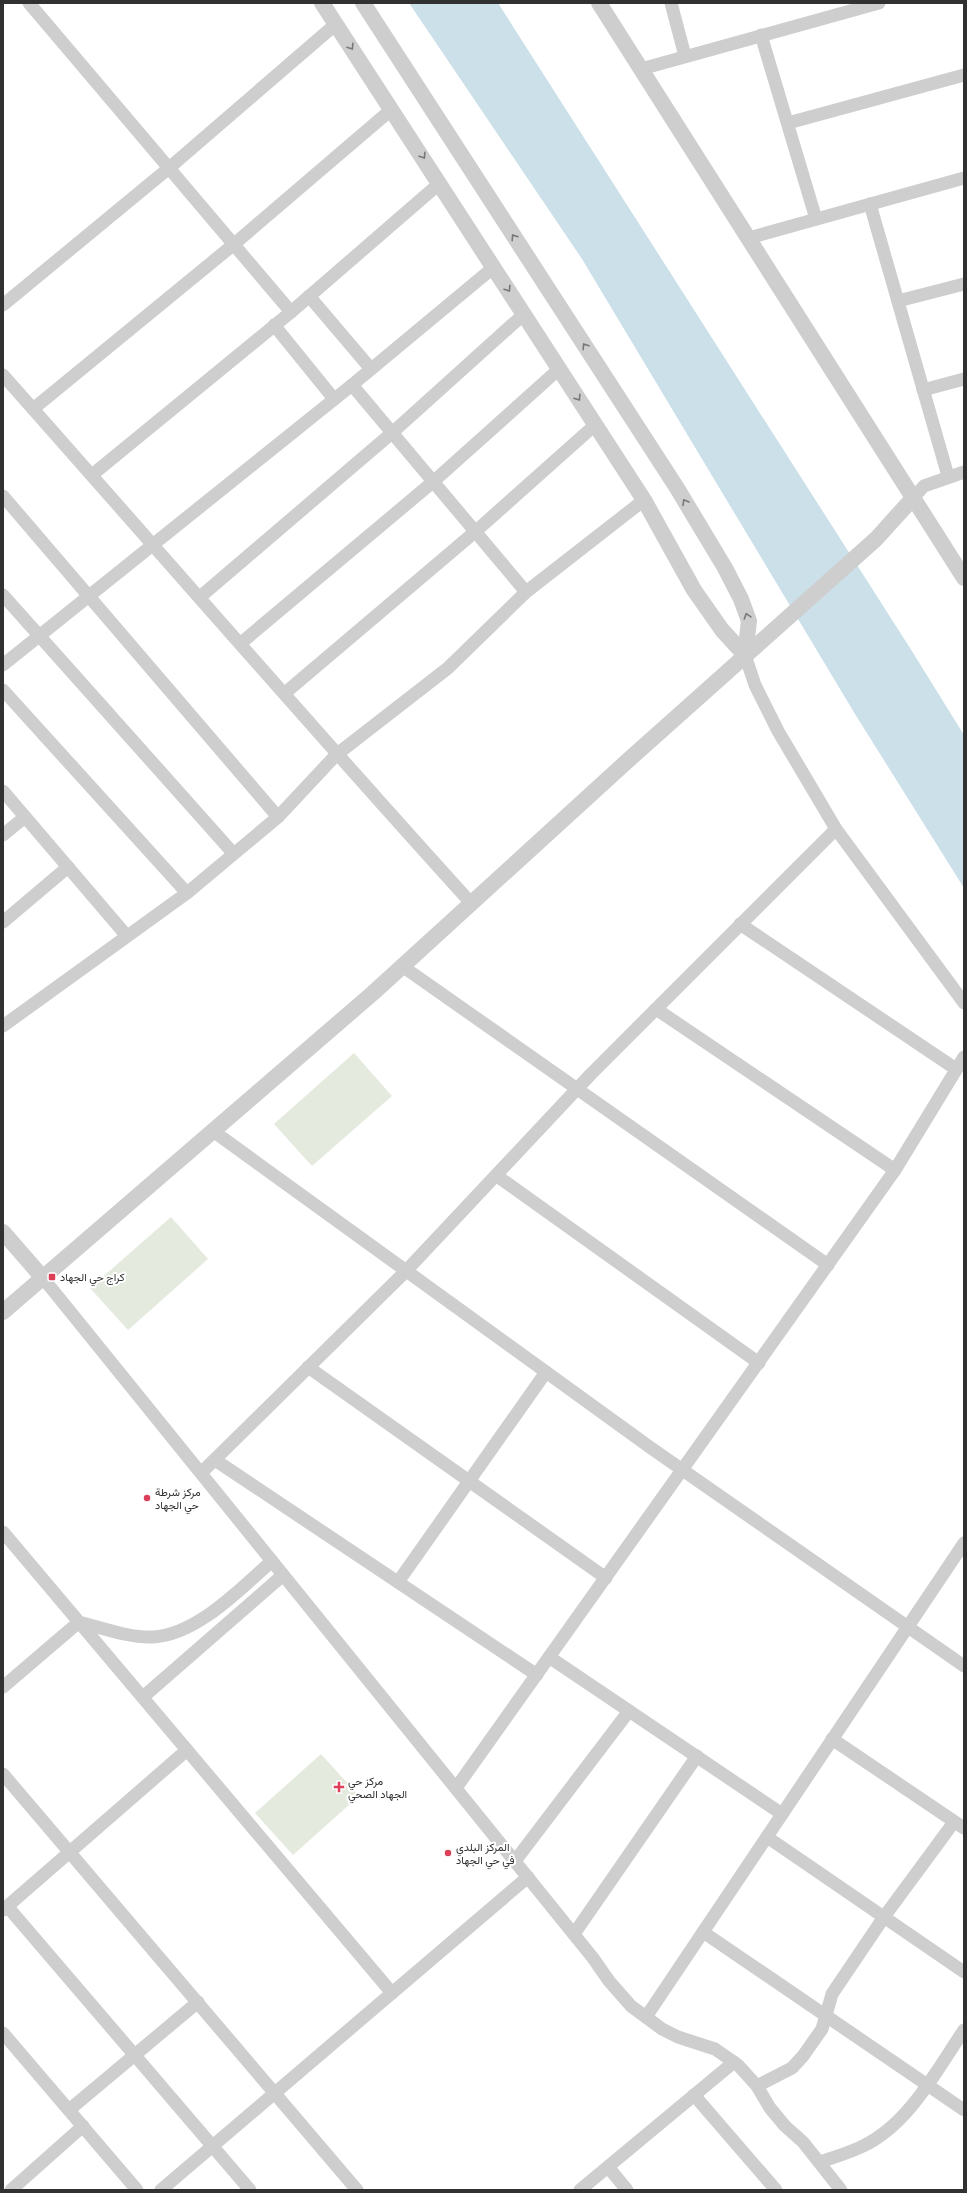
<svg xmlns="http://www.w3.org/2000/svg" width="967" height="2193" viewBox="0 0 967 2193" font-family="'Archivo Narrow',Vazirmatn,sans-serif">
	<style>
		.green { fill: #e5eade }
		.water { fill: #cbe0e9 }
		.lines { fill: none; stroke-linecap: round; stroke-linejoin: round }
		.minor { stroke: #cecece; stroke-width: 13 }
		.tertiary { stroke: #cecece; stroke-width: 16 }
		.oneway { stroke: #787878 }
		.poi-dot { fill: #dc4058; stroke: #fff; stroke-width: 1.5 }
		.labels { text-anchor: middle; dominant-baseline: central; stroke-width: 4; stroke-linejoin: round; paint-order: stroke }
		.poi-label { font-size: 11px; fill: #313131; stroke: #fff; text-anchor: start }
	</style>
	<rect width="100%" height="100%" fill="#fff"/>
	<g class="green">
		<path d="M354,1053L392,1096L312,1166L274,1124Z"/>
		<path d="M171,1217L208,1259L128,1330L90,1288Z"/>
		<path d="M321,1754L359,1796L293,1855L255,1813Z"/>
	</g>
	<path class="water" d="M409,3H498L910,648L964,735V888L855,714L582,259Z"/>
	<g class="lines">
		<g class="minor">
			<path d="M29,3L291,312"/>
			<path d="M671,3L685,56"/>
			<path d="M761,35L816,219"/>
			<path d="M641,69L879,3"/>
			<path d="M788,123L964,75"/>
			<path d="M870,204L948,476"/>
			<path d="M749,238L964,178"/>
			<path d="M309,296L371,369"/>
			<path d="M898,301L964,284"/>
			<path d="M3,305L169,168L336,24"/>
			<path d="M274,325L334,399"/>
			<path d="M3,375C159,551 313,729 471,903"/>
			<path d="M352,385L526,592"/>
			<path d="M923,390L964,379"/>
			<path d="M33,409L233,245L392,109"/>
			<path d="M92,475L291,312L440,183"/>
			<path d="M3,496L278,817"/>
			<path d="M914,497L924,486L964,472"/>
			<path d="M3,595L233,853"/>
			<path d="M200,597L393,432L524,314"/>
			<path d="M241,643L434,481L559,369"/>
			<path d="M745,655L755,685L778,731L836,829L964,1003"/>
			<path d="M3,665L352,385L494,267"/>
			<path d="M3,690L187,893"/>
			<path d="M285,693L476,531L595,425"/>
			<path d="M3,791L126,935"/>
			<path d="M3,835L25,817"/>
			<path d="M3,922L68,867"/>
			<path d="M740,924L956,1069"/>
			<path d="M402,966L828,1265"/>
			<path d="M656,1009L895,1170"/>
			<path d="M3,1026L187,893L278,817L336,755L448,668L526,592L644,500"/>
			<path d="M213,1131L651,1448L964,1666"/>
			<path d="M497,1176L759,1363"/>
			<path d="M43,1278L593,1958L609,1981L631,2006L662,2029L678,2037L715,2049L738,2065L757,2086L770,2108L785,2126L803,2142L841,2190"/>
			<path d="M308,1367L606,1578"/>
			<path d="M215,1460L537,1675"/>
			<path d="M201,1473L406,1271L591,1074L836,829"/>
			<path d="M3,1532L392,1993"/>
			<path d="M398,1582L546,1372"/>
			<path d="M549,1657L782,1814"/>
			<path d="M3,1687L79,1622C103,1628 129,1638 153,1637C197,1635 241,1588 272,1561"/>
			<path d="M143,1697L283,1575"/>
			<path d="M832,1739L964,1828"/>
			<path d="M3,1774L357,2190"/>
			<path d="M456,1788L895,1170L964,1057"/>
			<path d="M767,1837L964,1972"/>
			<path d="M515,1861L629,1711"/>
			<path d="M7,1906L250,2190"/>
			<path d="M3,1910L187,1750"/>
			<path d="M703,1932L964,2110"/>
			<path d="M574,1934L697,1756"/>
			<path d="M646,2017L964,1543"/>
			<path d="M3,2033L137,2190"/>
			<path d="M757,2086L792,2068L803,2056L822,2029L832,1994L884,1917L954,1822"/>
			<path d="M694,2095L776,2190"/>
			<path d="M69,2110L198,2002"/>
			<path d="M820,2162C834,2157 849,2153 863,2146C909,2124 936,2071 964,2030"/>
			<path d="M608,2167L627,2190"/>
			<path d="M11,2190L83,2126"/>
			<path d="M161,2190L528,1877"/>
			<path d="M580,2190L734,2062"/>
		</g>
		<g class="tertiary">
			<path d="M322,3L644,500L694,590L722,630L745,655"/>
			<path d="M363,3L677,488L725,568L741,599L749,621L745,655"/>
			<path d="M599,3L964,578"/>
			<path d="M3,1232L43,1278"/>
			<path d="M3,1312L373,993L624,764L876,539L914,497"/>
		</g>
	</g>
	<defs><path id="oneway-chevron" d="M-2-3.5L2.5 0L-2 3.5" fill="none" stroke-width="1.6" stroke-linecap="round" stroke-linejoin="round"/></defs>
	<g class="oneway">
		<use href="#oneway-chevron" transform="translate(351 47) rotate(57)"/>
		<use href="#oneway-chevron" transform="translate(423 156) rotate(57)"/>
		<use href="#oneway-chevron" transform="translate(514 237) rotate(-123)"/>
		<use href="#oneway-chevron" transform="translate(508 289) rotate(57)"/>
		<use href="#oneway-chevron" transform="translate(585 346) rotate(-123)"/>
		<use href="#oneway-chevron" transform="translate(578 398) rotate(57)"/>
		<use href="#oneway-chevron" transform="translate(685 502) rotate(-121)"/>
		<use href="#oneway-chevron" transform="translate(747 616) rotate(-108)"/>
	</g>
	<g class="poi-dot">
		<rect x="48" y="1273" width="8" height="8" rx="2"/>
		<circle cx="147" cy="1498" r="4"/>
		<path d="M337 1781h4v4h4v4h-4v4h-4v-4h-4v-4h4z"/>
		<circle cx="448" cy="1853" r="4"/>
	</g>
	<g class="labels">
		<g class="poi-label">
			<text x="60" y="1277">كراج حي الجهاد</text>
			<text x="155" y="1492">مركز شرطة<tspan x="155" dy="13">حي الجهاد</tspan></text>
			<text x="348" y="1781">مركز حي<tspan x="348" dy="13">الجهاد الصحي</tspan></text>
			<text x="456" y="1847">المركز البلدي<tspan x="456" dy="13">في حي الجهاد</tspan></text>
		</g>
	</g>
	<rect width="967" height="2193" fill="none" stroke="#313131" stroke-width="8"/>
</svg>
